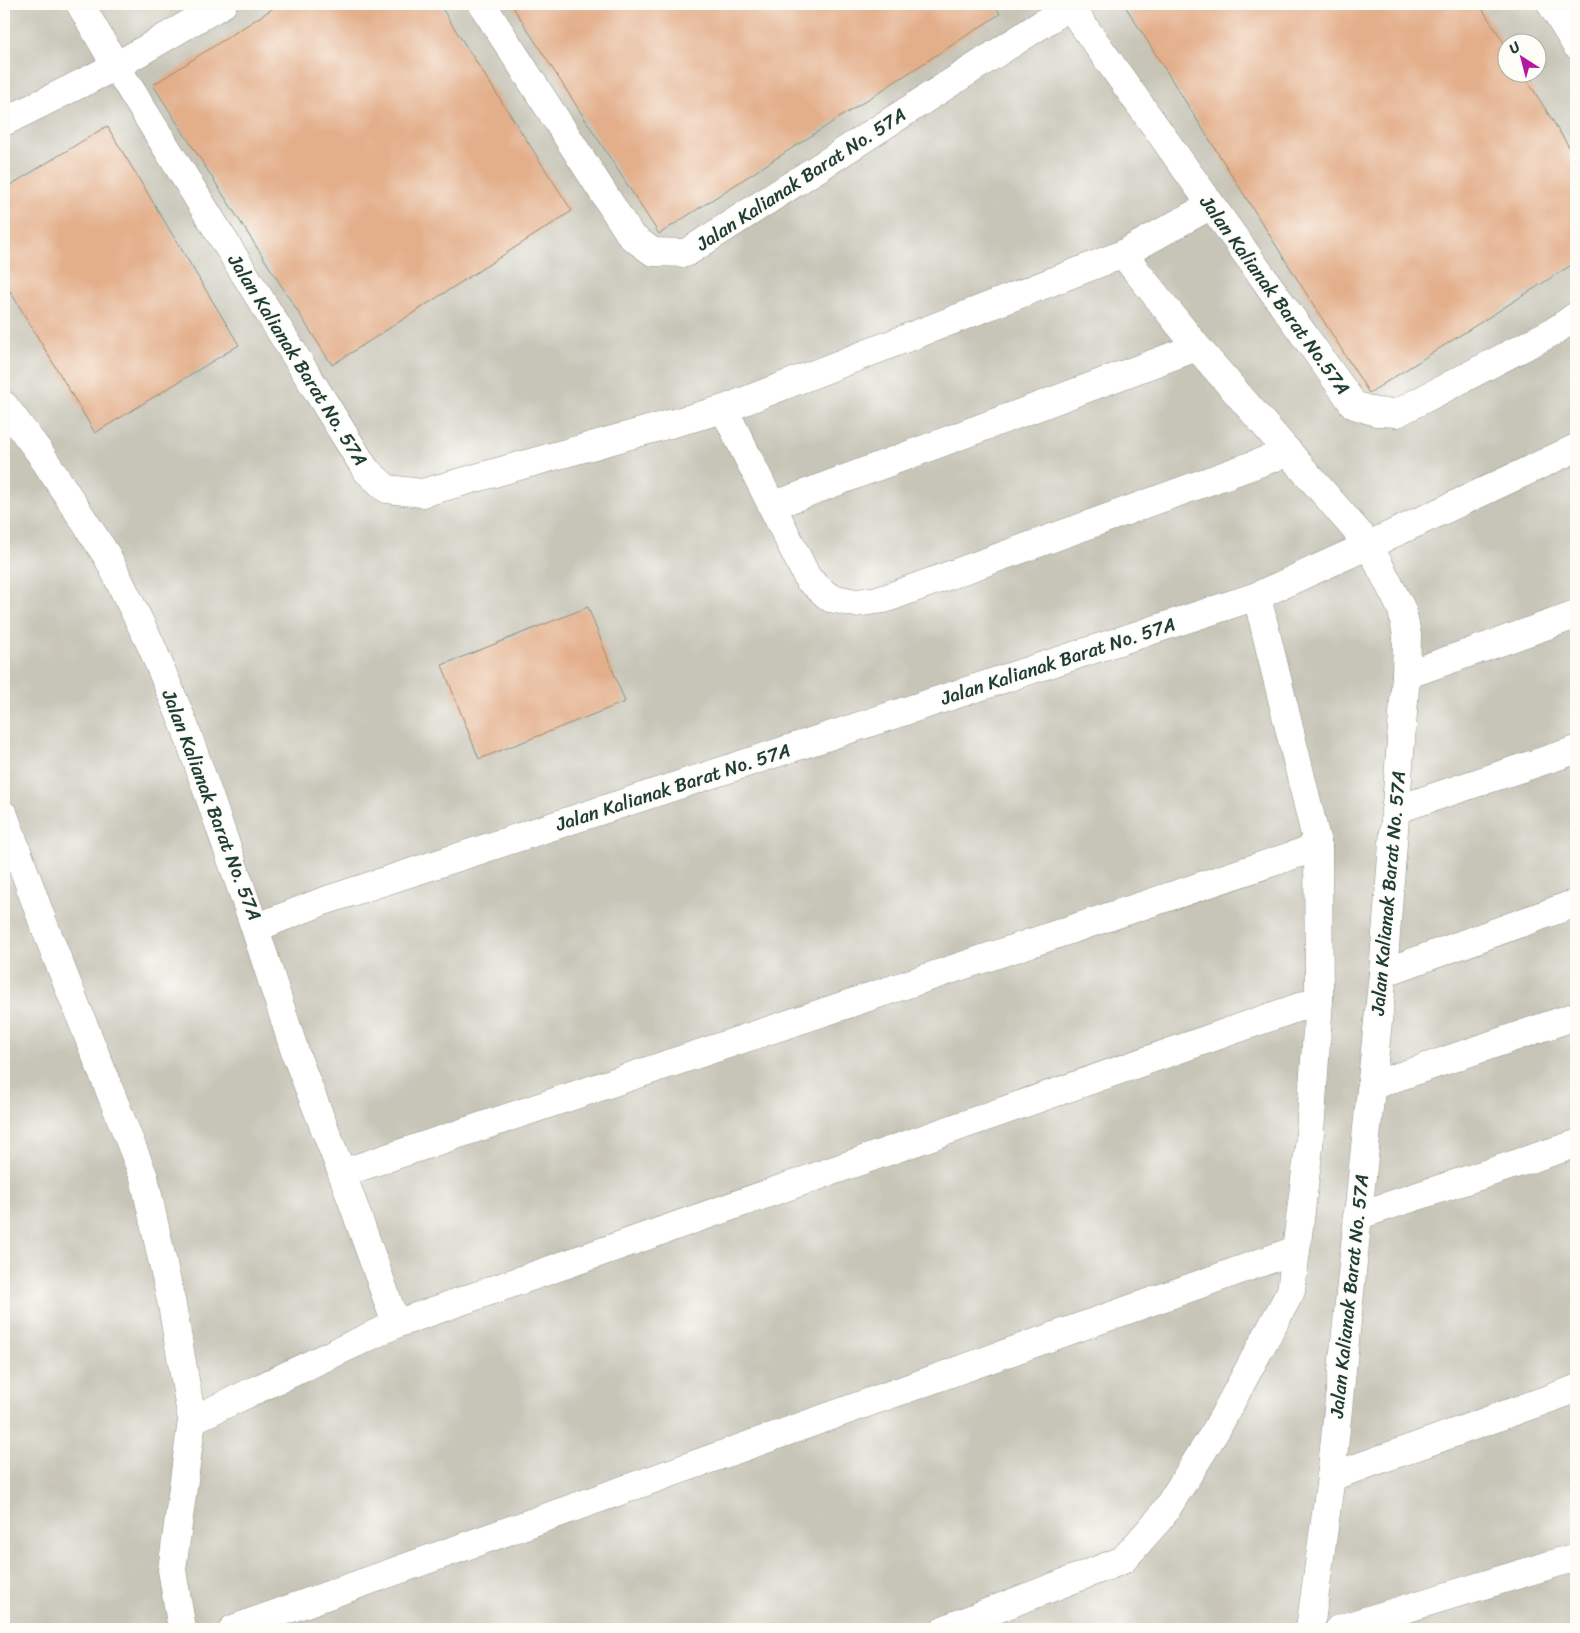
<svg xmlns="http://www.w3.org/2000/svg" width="1580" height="1633" viewBox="0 0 1580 1633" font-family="Sriracha,sans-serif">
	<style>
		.industrial { fill: #c7c5b8; fill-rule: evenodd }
		.building { fill: #e3ae8a }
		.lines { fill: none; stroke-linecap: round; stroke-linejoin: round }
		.minor-casing { stroke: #8a9282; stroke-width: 29 }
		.minor { stroke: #fff; stroke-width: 28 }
		.labels { text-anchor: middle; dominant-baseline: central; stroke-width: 4; stroke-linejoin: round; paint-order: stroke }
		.street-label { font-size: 19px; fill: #1f3d34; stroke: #fdfcf7 }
	</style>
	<rect width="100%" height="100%" fill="#fdfcf7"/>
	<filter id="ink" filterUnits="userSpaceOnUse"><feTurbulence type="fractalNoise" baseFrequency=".02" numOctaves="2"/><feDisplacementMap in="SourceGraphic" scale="10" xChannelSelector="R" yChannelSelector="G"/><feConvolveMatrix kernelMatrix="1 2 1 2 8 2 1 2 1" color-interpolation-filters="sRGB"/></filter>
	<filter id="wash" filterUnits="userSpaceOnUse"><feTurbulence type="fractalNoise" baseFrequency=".0096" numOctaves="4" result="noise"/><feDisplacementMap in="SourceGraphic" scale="20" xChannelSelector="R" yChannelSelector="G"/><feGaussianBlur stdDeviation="1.12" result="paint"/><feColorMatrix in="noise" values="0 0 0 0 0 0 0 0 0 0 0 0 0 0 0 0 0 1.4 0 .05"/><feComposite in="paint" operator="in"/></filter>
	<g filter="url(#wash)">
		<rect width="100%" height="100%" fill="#f4e8d0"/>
		<path class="industrial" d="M4,4H1576V1629H4ZM1508,42H1538V72H1508Z"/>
		<g id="blocks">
			<g class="building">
				<path d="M280,4H439L572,211L332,365L153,85Z"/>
				<path d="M511,4H994L1000,14L659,234Z"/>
				<path d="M1124,4H1479L1508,49V72H1522L1576,158V262L1369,393Z"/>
				<path d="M107,126L239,345L95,433L4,281V189Z"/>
				<path d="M588,607L625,702L479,759L442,665Z"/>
			</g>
		</g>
	</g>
	<g filter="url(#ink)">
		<use href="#blocks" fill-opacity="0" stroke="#8a9282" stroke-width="1"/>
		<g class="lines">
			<defs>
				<g id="minor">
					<path d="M80,4L116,66L366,470L387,489L422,493L724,409L1123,254L1211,205"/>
					<path d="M482,4L631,236L653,252L686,253L1070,6"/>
					<path d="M1068,4L1354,405L1376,412L1397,413L1556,330L1576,316"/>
					<path d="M1551,4L1576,45"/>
					<path d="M4,122L116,66L223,4"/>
					<path d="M1123,254L1197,347L1369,545L1576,448"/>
					<path d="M4,405L40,453L107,556L151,645L185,727L255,928L324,901L1257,596L1369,545L1402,610L1407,635L1406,675L1383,973L1331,1477L1310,1629"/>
					<path d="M724,409L772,506L1197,347"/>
					<path d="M772,506L808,579L830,598L856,603L884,599L1289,452"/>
					<path d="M1406,675L1576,615"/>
					<path d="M1395,810L1576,750"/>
					<path d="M4,815L42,920L144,1177L172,1305L192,1420L172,1570L182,1629"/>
					<path d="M255,928L296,1055L342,1173L396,1324"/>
					<path d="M1383,973L1576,903"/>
					<path d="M1371,1086L1576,1016"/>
					<path d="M342,1173L1318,847"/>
					<path d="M1357,1216L1576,1144"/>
					<path d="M192,1420L396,1324L1319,1000"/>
					<path d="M1331,1477L1576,1389"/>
					<path d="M233,1629L1296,1250"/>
					<path d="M945,1629L1123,1560L1162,1516L1216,1430L1291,1291L1309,1147L1319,1000L1318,847L1257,596"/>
					<path d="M1339,1629L1576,1557"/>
				</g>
			</defs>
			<use href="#minor" class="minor-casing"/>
			<use href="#minor" class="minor"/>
		</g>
	</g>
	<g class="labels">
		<g class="street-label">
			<text transform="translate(801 179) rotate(-33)">Jalan Kalianak Barat No. 57A</text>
			<text transform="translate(1275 295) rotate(54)">Jalan Kalianak Barat No.57A</text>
			<text transform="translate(298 360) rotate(58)">Jalan Kalianak Barat No. 57A</text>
			<text transform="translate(1058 661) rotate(-18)">Jalan Kalianak Barat No. 57A</text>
			<text transform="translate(673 787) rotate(-18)">Jalan Kalianak Barat No. 57A</text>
			<text transform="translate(212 805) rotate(69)">Jalan Kalianak Barat No. 57A</text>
			<text transform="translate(1388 893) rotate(-85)">Jalan Kalianak Barat No. 57A</text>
			<text transform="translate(1349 1296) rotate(-84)">Jalan Kalianak Barat No. 57A</text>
		</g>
	</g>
	<rect width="1580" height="1633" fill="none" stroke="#fdfcf7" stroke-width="20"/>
	<g transform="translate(1522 58) rotate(324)"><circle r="24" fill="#fdfcf7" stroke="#a4b0a9"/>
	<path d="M0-4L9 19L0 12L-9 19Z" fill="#b5179e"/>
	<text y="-8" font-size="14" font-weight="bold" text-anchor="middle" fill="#1f3d34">U</text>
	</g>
</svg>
